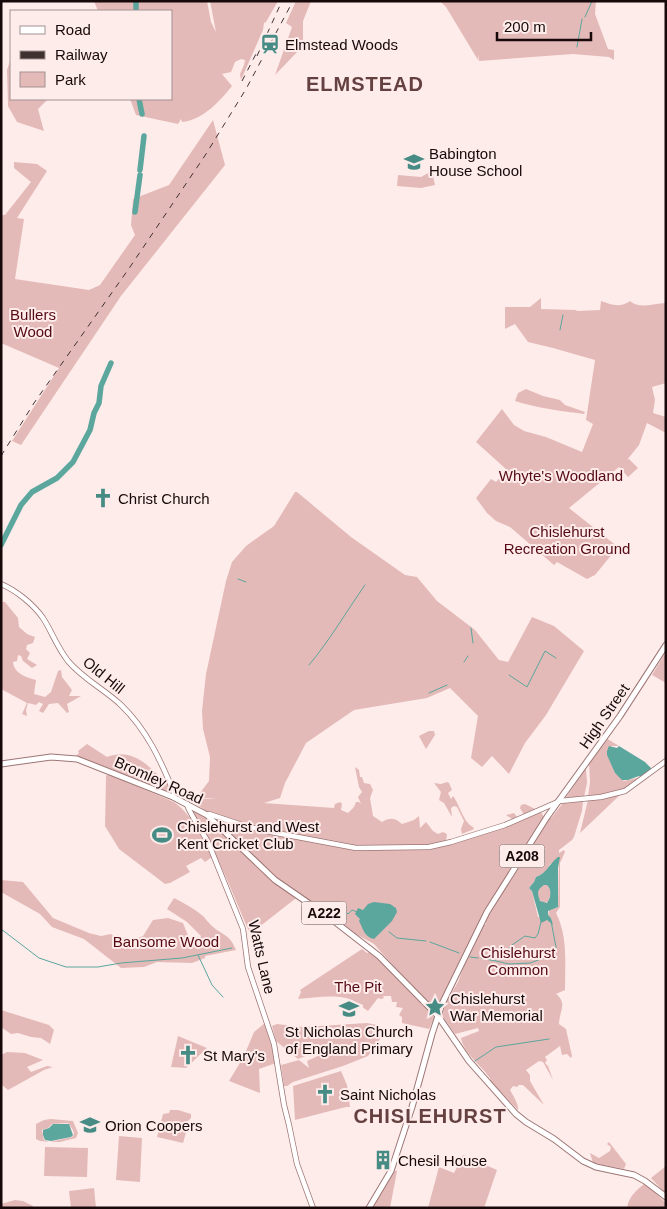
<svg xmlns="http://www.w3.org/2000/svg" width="667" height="1209" viewBox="0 0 667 1209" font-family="Arial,sans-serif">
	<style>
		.green { fill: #e4bab8; fill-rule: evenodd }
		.water { fill: #5ba69d; fill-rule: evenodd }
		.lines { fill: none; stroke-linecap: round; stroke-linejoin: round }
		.stream { stroke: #5ba69d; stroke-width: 1 }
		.river { stroke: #5ba69d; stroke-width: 5.5 }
		.secondary-casing { stroke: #9d7674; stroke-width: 6 }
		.primary-casing { stroke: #9d7674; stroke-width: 7 }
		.secondary { stroke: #fff; stroke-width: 4.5 }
		.primary { stroke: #fff; stroke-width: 5 }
		.rail { stroke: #403131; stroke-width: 1; stroke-dasharray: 6 6; stroke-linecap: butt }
		.labels { text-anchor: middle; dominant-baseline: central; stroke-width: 4; stroke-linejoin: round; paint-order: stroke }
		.shield { fill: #feeceb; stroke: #5c4d4d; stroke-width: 1 }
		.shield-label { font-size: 14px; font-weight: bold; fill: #170909 }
		.poi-label { font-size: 15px; fill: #170909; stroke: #feeceb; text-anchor: start }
		.park-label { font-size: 15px; fill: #550913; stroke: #feeceb }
		.street-label { font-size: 15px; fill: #170909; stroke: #feeceb }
		.district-label { font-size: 20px; font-weight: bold; letter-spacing: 1px; fill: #644140; stroke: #feeceb }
	</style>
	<rect width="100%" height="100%" fill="#feeceb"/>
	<g class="green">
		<path d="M94,1H207L211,22L216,32L210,1H278L266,22L264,23L263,30L241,80L240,74L244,65L245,60L241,59L235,62L231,72L222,74L232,86C220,101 203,120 182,122L181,119L178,124L136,115L130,99H171V11H98Z"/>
		<path d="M296,1H311L303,21V39L300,49L275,75L292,27L286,23Z"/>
		<path d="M440,1H596L595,14L608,49L614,50V60L609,57L573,54L479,61L478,54V60L446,7Z"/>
		<path d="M11,58V99H48L38,109L44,131L17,122L8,106L7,70Z"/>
		<path d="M213,120L225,165L121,296L21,445L12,441L59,368L1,343V215H5L31,182L14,168V162L37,164L47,171L17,218L24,219L15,279L89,290L100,285L135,235L131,225L133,199L169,185Z"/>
		<path d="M432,171L435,185L421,188L397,186L398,175L421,177Z"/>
		<path d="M541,298V309L576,310L577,311L600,310L601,301C612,305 620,308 630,301C640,310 654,303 666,303V383L652,387L655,400L653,413L666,417V433L647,423L639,445L627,460L629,459L638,468L628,477L619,467L569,508L618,547L595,575L587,579L557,562L554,565L510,527L496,521L487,513L476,498L491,479L496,482L507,470L476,442L502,409L514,425L524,431L546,437L582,452L593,424L586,420L595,360L553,348L528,342L515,324L505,329V307H530Z"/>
		<path d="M526,389L543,396L560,400L565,405L585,412L584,414C561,411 537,408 515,401L518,393Z"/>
		<path d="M295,492H297L351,537L405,575L417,577L437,601L475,630L499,660L508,662L532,617L554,626L584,651L546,715L525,743L509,774L492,756L482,767L471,758L478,716L450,688L427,698L354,710L306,743L285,783L280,798L264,803L334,808L335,804L340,802L342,804L341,810L348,813L354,807L356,802H359L361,804L358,797L362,792L359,787L355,767L359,770L360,777H362L364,783L370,784L373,790L370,798L373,816L382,822C391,817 395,818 402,824L414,820L419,816L420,828L426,822L433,831L438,834L443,832L447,834L446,841L505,826L512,819L506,815L514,813L517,817L524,815L520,808L521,805L525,804L541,812L544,817L536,833L548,818H551L563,803L583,801L582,811L574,837L572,840L559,850V853L564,850L565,852L560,863V907L556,913C568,936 565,964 565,990L556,994C568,1003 559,1012 559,1024L566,1029L572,1056L571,1058L567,1054L562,1055L560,1046L545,1057L547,1060L545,1063L548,1066L553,1080L543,1062L539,1061L526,1070L530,1075V1081L544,1105L523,1085H519L517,1087L513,1086L510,1090C513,1095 519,1105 518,1110L501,1092L493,1086C490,1070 464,1057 461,1038L479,1031L478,1028L455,1034L441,1014L443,1013L446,1002L458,982L471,947L484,925L486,924V920L496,902L466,950L462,961L441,1002L438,1001L432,1007L410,983L404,978L374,944L354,933L327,911L300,895L250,934C232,892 216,849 191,810L204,816L222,831C212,815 203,808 187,798L216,799L197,797L209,781L210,757L203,729L202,711L206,674L226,581L232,562L246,546L274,526ZM559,860L558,907L549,910L548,916L551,918L552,924L547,920L538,917L532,891L529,888L534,882L536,877C542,874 548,872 550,864Z"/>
		<path d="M1,602H5L18,618L19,627L27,634L35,637L33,643L27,645L26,649L30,653L27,659L37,665L32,668L23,661L21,656L18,655L17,661L13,662C14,673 25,677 36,680L34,694L45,697L51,692L58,671L61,670L62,677L72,690L69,696H81L67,704L69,712L67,713L58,703L49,704L43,713L39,711L43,704L39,702L36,705L28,703L26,710L27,716L22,714L27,703L1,689Z"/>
		<path d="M664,655L666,656V683L652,675Z"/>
		<path d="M429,731H434L435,735L426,749L419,736Z"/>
		<path d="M606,738L619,746H611L607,752L615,773L624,781L641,777L628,789L588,797L590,782L589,762Z"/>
		<path d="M87,744L107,757C128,749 143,760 158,775C162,779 164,783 169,786L171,791L162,790L76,756L79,753L78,751Z"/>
		<path d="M586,768L587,783L584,797L565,799Z"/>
		<path d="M108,774L174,802C193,816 202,837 212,857L205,862L201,858L186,866L190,872L170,883L165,884L119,849L105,826L106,776Z"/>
		<path d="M447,782L449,783L452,790L448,793L451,799L453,796C460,805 463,822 473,827L474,829L462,834L461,829L464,821L457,807L454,806L451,808L452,817L444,803L439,800L441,792L434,783L441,784Z"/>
		<path d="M621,794L580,833L588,800Z"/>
		<path d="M1,880L23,882L53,918L89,933L101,936L111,934L124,943L143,936L153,920L168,918L183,923L189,938L198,943L201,936L187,922L167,909L174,898C184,903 195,909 204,917C206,920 209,923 212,926C223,936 229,933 236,950L205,956V958L192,963L157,962L144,967L121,968L84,939L52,927L40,914L1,892Z"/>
		<path d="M547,884L551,892L548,902L544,903L539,900L537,891L540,887Z"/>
		<path d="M362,949L367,953L370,952L380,959L428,1008L434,1018L429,1029L402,1023V1017L399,1015L403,1008L396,1007L397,1002H392L391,996H383L384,998L381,999L378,998L368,1011C363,1008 359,1004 354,1001C338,993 315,998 298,999L301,992L300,990Z"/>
		<path d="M1,1010L49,1025L54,1030L50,1044L41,1038L31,1037L18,1033L11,1034L1,1027Z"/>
		<path d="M265,1023L276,1063L259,1069L260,1093L229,1081L244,1056L254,1032Z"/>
		<path d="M367,1023L377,1025L392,1034L380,1039L368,1056L343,1066L293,1082L287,1086H284L281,1065L299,1060L309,1068L307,1061L322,1054V1049L298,1059L276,1041L272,1026L277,1024L303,1027Z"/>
		<path d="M178,1036L207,1048L186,1068L171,1067Z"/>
		<path d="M7,1052L25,1053L43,1060L27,1067L31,1072L47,1066L53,1067L44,1070L8,1090L1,1084V1055Z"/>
		<path d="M341,1071L347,1085L350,1107H346L295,1120L293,1086Z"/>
		<path d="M170,1110H178L191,1114V1118L188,1121L186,1128L178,1123L173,1125L187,1129L183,1143L157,1137L163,1114L169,1113Z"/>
		<path d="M51,1119L73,1121L78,1133L76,1138L60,1142H50L72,1137L74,1134L73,1130L68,1123L52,1124L48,1128L42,1130L44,1140L49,1142L40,1141L36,1139V1124L44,1120Z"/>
		<path d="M119,1136L142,1138L140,1182L116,1180Z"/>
		<path d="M609,1142L626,1164L624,1169L593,1163L590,1153L599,1158L610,1151L611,1147L607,1144Z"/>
		<path d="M45,1147L88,1148L87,1177L44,1176Z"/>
		<path d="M463,1155L497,1170L484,1208H428L439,1167L454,1173Z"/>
		<path d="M666,1166V1194L651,1178Z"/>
		<path d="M393,1170L397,1171L390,1208H370Z"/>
		<path d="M645,1183L666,1203V1208H627C629,1196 636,1191 645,1183Z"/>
		<path d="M94,1188L96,1208H71L69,1191Z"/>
		<path d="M15,1200L23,1201L33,1206V1208H1V1204Z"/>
	</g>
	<g class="water">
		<path d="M609,746L617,748L619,746L645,762L652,769L642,778L639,776L628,780H622L615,773L607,755V751Z"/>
		<path d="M558,857H560L558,868V907L548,911V915L551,918L553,925L547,920L541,923L532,891L529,888L534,882L536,877C547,873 549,864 558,857ZM544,885H547C552,890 551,897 547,903L540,901C537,892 537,890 544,885Z"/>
		<path d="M374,902L390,904L396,908L397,912L392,921L374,939C364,937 363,928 359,921L360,919L355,914L358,908L363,910L368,904Z"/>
		<path d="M53,1124H69L73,1135L71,1137L51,1141L45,1140L43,1135V1130L49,1128Z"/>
	</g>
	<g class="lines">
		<g class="stream">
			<path d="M585,17L592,1"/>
			<path d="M577,47L582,19"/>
			<path d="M560,330L563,315"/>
			<path d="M238,579L246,582"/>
			<path d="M471,628L473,643"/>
			<path d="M464,662L468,656"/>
			<path d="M309,665C330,640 346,612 365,585"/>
			<path d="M509,675L527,687L545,651L556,658"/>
			<path d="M429,693L447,685"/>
			<path d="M336,905L340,907L348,914L352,910L357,912"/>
			<path d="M1,929L39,958L66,967H98L121,963L182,958L232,948"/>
			<path d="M389,932L397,938L426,941"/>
			<path d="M430,942L459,953"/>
			<path d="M198,955L212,985L223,997"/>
			<path d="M470,957L478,958"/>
			<path d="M481,958L495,961L512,945L525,936L535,938L538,934L541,922"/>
			<path d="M496,961L509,964L530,963L552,955L555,953L556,947L551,921"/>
			<path d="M475,1061L496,1047L549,1039"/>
		</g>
		<g class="river">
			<path d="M136,1V11"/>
			<path d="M139,99L142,114"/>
			<path d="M140,170L144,136"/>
			<path d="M135,212L140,175"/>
			<path d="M1,545L21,505L32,492L57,478L73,462L90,430L94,413L99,403L101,386L111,363"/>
		</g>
		<defs>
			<g id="secondary">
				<path d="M1,584C17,591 33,604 43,618C52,632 57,647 68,661C83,679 104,689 121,705C147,730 161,761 174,793L173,797"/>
				<path d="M187,804C188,811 203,833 208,842L243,929L248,967L274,1044L284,1105L289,1125L297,1164L313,1208"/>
				<path d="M207,815L209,814L245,826L271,832L356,848L429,847L451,842L505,825L560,801L601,797L625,791L666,761"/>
			</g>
			<g id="primary">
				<path d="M1,764L51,757L77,759L173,797L207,815L275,880L330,918L379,956L438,1016L469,1061L516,1114L526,1122L554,1139L583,1161L596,1167L634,1175L645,1181L666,1197"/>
				<path d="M369,1208L391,1171L412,1107L432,1034L442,1004L487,912L547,817L620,716L666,645"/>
			</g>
		</defs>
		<use href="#secondary" class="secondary-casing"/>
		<use href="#primary" class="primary-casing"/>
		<use href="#secondary" class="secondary"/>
		<use href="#primary" class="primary"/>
		<g class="rail">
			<path d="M257,56L282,1"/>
			<path d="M242,81L258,50"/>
			<path d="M1,456L34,403L130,267L206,154L246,89L293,1"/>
		</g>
	</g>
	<defs>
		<symbol id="station-bare" viewBox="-9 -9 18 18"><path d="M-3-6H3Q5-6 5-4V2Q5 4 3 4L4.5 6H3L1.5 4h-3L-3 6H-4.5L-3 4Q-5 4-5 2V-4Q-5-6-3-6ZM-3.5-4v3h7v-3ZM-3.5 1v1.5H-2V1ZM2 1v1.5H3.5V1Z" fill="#478c84" stroke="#feeceb" stroke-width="2.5" paint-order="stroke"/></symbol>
		<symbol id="school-bare" viewBox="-9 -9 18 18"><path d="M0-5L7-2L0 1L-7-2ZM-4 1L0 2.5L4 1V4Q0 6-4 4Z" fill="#478c84" stroke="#feeceb" stroke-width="2.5" paint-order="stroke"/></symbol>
		<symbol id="church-bare" viewBox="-9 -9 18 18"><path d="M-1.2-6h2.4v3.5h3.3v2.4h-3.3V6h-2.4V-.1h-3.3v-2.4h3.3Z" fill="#478c84" stroke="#feeceb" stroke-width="2.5" paint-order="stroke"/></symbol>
		<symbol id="stadium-bare" viewBox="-9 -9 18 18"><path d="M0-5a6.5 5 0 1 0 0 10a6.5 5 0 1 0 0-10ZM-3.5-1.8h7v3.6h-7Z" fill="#478c84" stroke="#feeceb" stroke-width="2.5" paint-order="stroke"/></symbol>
		<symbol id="sight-bare" viewBox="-9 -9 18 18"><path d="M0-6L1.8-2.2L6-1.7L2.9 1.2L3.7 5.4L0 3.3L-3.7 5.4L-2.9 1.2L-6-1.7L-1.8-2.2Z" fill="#478c84" stroke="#feeceb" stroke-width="2.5" paint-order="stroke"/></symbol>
		<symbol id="building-bare" viewBox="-9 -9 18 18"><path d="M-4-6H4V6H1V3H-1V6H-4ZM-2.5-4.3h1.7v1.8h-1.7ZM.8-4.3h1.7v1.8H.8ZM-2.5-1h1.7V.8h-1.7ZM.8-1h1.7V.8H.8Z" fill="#478c84" stroke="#feeceb" stroke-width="2.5" paint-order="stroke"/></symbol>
	</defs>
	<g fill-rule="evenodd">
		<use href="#station-bare" x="256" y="30" width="28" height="28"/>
		<use href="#school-bare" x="400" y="148" width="28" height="28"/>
		<use href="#church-bare" x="89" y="484" width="28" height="28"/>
		<use href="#stadium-bare" x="148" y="821" width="28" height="28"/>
		<use href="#sight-bare" x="421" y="993" width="28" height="28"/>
		<use href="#school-bare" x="335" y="995" width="28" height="28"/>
		<use href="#church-bare" x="174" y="1041" width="28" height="28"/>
		<use href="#church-bare" x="311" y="1080" width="28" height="28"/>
		<use href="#school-bare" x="76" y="1111" width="28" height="28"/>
		<use href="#building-bare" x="369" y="1146" width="28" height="28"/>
	</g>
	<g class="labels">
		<g class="shield">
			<rect x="499.5" y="844.5" width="45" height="23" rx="4"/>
			<rect x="301.5" y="901.5" width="45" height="23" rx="4"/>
		</g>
		<g class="shield-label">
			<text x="522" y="856">A208</text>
			<text x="324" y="913">A222</text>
		</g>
		<g class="poi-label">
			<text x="285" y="44">Elmstead Woods</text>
			<text x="429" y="153">Babington<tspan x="429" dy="17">House School</tspan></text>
			<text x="118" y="498">Christ Church</text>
			<text x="177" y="826">Chislehurst and West<tspan x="177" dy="17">Kent Cricket Club</tspan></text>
			<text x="450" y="998">Chislehurst<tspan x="450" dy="17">War Memorial</tspan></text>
			<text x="349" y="1031" text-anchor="middle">St Nicholas Church<tspan x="349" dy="17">of England Primary</tspan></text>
			<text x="203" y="1055">St Mary's</text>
			<text x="340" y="1094">Saint Nicholas</text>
			<text x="105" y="1125">Orion Coopers</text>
			<text x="398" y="1160">Chesil House</text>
		</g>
		<g class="park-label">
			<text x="33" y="314">Bullers<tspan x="33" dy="17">Wood</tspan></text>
			<text x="561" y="475">Whyte's Woodland</text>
			<text x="567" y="531">Chislehurst<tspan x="567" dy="17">Recreation Ground</tspan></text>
			<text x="166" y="941">Bansome Wood</text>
			<text x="518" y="952">Chislehurst<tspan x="518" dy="17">Common</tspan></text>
			<text x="358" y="986">The Pit</text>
		</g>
		<g class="street-label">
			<text transform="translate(104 675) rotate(39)">Old Hill</text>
			<text transform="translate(604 716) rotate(-55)">High Street</text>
			<text transform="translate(159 780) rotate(24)">Bromley Road</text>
			<text transform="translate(262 957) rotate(77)">Watts Lane</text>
		</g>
		<g class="district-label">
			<text x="365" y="84">ELMSTEAD</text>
			<text x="430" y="1116">CHISLEHURST</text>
		</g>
	</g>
	<rect width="667" height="1209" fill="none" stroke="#170909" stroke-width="5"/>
	<rect x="10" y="10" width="162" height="90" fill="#feeceb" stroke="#a29191"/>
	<rect x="20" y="26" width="25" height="8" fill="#ffffff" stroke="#a29191"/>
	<text x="55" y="35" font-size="15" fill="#170909">Road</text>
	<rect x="20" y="51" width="25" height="8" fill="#403131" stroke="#a29191"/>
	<text x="55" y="60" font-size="15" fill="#170909">Railway</text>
	<rect x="20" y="72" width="25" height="15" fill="#e4bab8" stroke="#a29191"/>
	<text x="55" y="85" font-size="15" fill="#170909">Park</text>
	<path d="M497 32v8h94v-8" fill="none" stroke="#170909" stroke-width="2.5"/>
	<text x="504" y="32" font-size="15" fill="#170909" stroke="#feeceb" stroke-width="4" paint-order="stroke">200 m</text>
</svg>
